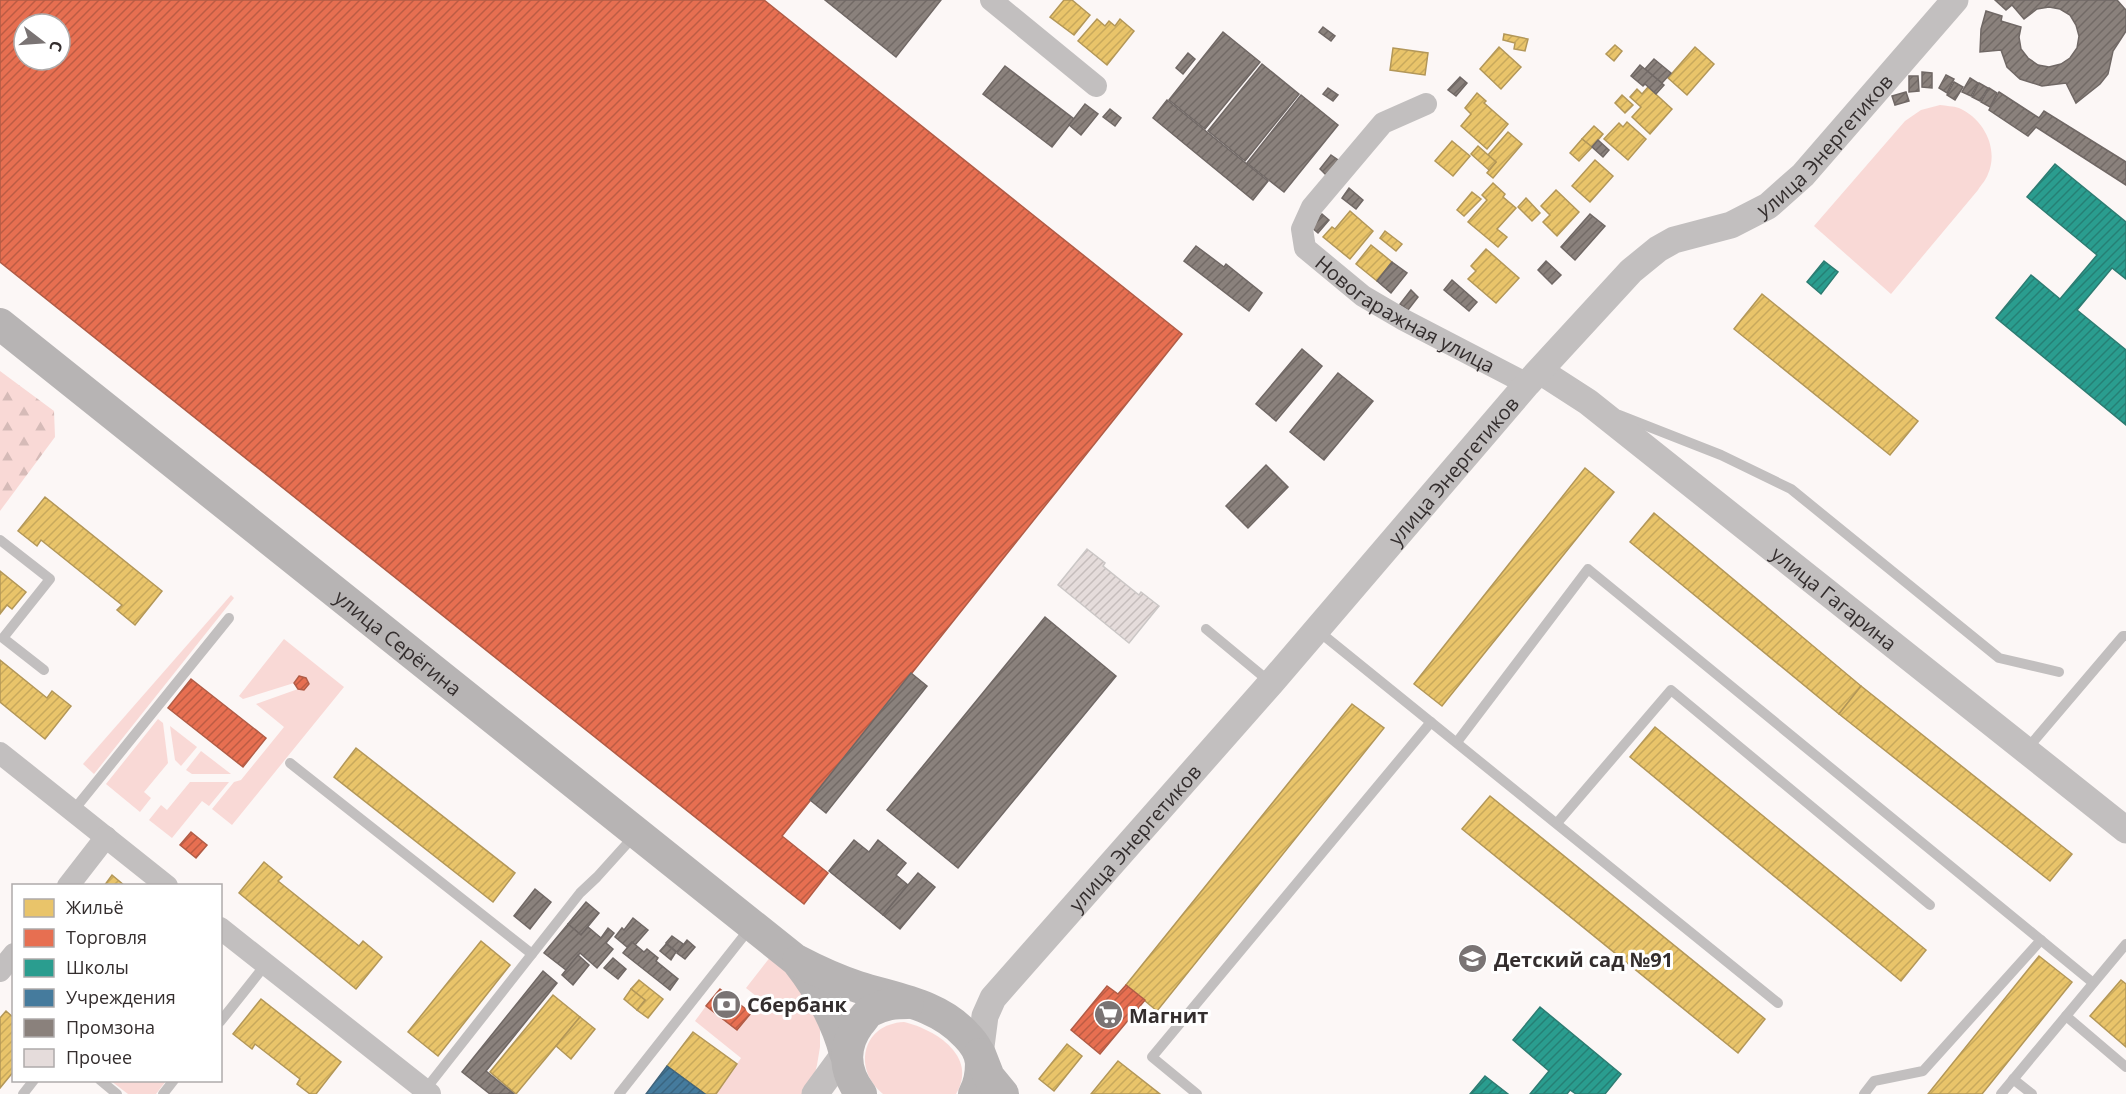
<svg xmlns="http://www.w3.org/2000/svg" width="2126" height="1094" viewBox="0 0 2126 1094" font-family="'Open Sans',sans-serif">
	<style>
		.green { fill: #f9d9d6 }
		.forest { fill: url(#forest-firs) }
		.homes { fill: url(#homes-hatch); stroke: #b39758; stroke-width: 1.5 }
		.shops { fill: url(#shops-hatch); stroke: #b15c46; stroke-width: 1.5; fill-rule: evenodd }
		.schools { fill: url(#schools-hatch); stroke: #2d7c72; stroke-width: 1.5 }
		.public { fill: url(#public-hatch); stroke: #40647c; stroke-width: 1.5 }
		.industry { fill: url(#industry-hatch); stroke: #706865; stroke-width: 1.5 }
		.building { fill: url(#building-hatch); stroke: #cbc7c6; stroke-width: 1.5 }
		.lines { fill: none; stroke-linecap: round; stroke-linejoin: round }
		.service { stroke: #c2bfbf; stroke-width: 10 }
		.minor { stroke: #c2bfbf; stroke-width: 22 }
		.tertiary { stroke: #c2bfbf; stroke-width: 27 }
		.secondary { stroke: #b7b4b4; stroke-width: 32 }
		.labels { text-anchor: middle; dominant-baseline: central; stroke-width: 6; stroke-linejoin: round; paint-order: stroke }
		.street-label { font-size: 20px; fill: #342e2e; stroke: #fff }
		.poi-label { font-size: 20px; font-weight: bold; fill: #342e2e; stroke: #fff; text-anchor: start }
	</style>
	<defs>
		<pattern id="forest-firs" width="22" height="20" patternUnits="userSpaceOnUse" patternTransform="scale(1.5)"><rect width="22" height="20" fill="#f9d9d6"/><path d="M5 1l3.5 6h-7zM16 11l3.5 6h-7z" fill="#d6bbb8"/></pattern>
		<pattern id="homes-hatch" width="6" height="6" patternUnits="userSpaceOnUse" patternTransform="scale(1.5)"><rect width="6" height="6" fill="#e9c46a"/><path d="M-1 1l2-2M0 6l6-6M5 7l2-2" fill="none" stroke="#c8a95c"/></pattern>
		<pattern id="shops-hatch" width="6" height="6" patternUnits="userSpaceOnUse" patternTransform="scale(1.5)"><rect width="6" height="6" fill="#e76f51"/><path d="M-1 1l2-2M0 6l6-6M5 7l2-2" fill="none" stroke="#bc5c44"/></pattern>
		<pattern id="schools-hatch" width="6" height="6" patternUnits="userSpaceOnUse" patternTransform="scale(1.5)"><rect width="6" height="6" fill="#2a9d8f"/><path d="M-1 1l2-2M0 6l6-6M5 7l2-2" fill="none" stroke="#258075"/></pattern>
		<pattern id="public-hatch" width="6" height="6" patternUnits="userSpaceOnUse" patternTransform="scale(1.5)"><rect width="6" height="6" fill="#457b9d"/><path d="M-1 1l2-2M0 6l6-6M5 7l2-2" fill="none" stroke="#3a6580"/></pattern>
		<pattern id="industry-hatch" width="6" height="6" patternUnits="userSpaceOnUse" patternTransform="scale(1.5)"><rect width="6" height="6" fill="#8a817c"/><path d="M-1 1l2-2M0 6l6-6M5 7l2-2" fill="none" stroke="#726a66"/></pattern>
		<pattern id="building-hatch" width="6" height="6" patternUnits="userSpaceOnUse" patternTransform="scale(1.5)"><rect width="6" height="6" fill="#e5dcdb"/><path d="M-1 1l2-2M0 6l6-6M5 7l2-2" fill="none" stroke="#c5bdbc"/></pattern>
	</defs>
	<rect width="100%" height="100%" fill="#fcf7f6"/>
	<g class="green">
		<path d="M1940,105C1946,106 1953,106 1959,108C1984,119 1999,149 1988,174C1986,180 1981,185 1978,190L1891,294L1814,226L1905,121L1921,110Z"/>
		<path d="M231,595L234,598L94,774L83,764Z"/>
		<path d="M284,639L344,687L232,825L212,809L234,782L241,780L284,727L256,704L298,689L304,690L309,684L306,678L299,676L294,683L243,699L239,696Z"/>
		<path d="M158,719L163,723L168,763L144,792L151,798L140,812L106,784Z"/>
		<path d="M170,726L197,747L181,766L175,760Z"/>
		<path d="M201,751L231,774H192L186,770Z"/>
		<path d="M190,782H229L209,806L202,801L172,838L149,820L161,805L167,810Z"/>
		<path d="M771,956L801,982L820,1028V1047L817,1065L814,1077L805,1094H716L741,1058L695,1021L706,1006L738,1030L761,1000L746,988Z"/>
		<path d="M904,1022C937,1030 978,1057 956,1094H883C852,1069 862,1024 904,1022Z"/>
		<path d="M111,1081L166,1080V1081L156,1094H128Z"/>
	</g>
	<path class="forest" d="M0,371L54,411L55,437L0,511Z"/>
	<g class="homes">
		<path d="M1064,0H1072L1090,15L1074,35L1050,17Z"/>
		<path d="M1097,19L1105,26L1109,21L1115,26L1120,19L1134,31L1107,65L1078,41Z"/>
		<path d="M1504,34L1528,39L1525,51L1514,49L1515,43L1503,40Z"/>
		<path d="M1615,45L1622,51L1614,61L1606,54Z"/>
		<path d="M1499,47L1521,67L1501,89L1480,69Z"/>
		<path d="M1695,47L1714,64L1687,95L1668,78Z"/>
		<path d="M1393,48L1428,53L1425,75L1390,70Z"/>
		<path d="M1648,87L1672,109L1650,134L1632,117L1641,107L1630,97L1637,89L1642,94Z"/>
		<path d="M1477,93L1486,101L1484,103L1508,124L1487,149L1461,126L1471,114L1465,108Z"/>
		<path d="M1622,95L1633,105L1625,113L1615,103Z"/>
		<path d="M1627,122L1646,139L1628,160L1604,139L1619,123L1623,127Z"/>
		<path d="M1594,126L1603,134L1592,147L1582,139Z"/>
		<path d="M1508,132L1522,144L1493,178L1487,173L1496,162L1488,155Z"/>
		<path d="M1582,139L1592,147L1579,161L1570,153Z"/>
		<path d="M1452,141L1470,156L1453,176L1435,161Z"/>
		<path d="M1478,146L1496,162L1489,170L1471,154Z"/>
		<path d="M1595,160L1613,176L1590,202L1572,186Z"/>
		<path d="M1493,183L1505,194L1503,197L1516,208L1497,229L1507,237L1498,247L1468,222L1487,200L1482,195Z"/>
		<path d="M1556,190L1579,212L1557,236L1543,222L1550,215L1541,206Z"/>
		<path d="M1472,192L1481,199L1464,216L1457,210Z"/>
		<path d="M1526,198L1540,213L1532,221L1518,207Z"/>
		<path d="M1350,211L1373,231L1350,259L1323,237L1332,227L1335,229Z"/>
		<path d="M1385,231L1402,244L1396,251L1380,238Z"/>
		<path d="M1371,245L1392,262L1377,281L1356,264Z"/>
		<path d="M1486,249L1519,278L1496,303L1468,279L1476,271L1471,266Z"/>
		<path d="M1762,294L1918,421L1890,455L1734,329Z"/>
		<path d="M1585,468L1614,492L1442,706L1414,684Z"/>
		<path d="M45,497L162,591L135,625L117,610L122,605L41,540L37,546L18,531Z"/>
		<path d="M1654,513L1861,686L1839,714L1630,542Z"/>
		<path d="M0,571L26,592L12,609L7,605L0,614Z"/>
		<path d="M0,660L47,698L52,691L71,706L45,739L0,702Z"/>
		<path d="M1861,686L2072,854L2050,881L1839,714Z"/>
		<path d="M1352,704L1384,728L1157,1011L1126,985Z"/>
		<path d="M1655,727L1926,950L1901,981L1630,757Z"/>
		<path d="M356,748L515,873L493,902L334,777Z"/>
		<path d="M1490,796L1765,1019L1738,1053L1462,829Z"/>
		<path d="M264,862L282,877L278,881L359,946L363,941L382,957L356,989L239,893Z"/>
		<path d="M112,875L125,886H104Z"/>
		<path d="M481,941L510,965L438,1056L408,1032Z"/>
		<path d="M2039,956L2072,982L1982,1094H1928Z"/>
		<path d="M639,980L663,999L648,1018L637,1010L645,1000L631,989Z"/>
		<path d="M2121,980L2126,984V1047L2090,1016Z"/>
		<path d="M631,989L645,1000L637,1010L624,999Z"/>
		<path d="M553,995L580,1017L516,1094L490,1072Z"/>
		<path d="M261,999L341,1062L316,1094H310L297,1084L300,1079L255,1044L252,1049L233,1034Z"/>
		<path d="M6,1011L14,1018V1071L0,1088V1018Z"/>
		<path d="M580,1017L595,1029L571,1059L556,1046Z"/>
		<path d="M693,1032L737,1064L716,1094H705L667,1066Z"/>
		<path d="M1067,1044L1082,1056L1054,1091L1039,1079Z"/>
		<path d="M1118,1061L1160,1094H1091Z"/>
	</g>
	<g class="shops">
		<path d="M0,0H764L1182,334L782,836L828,873L804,904L0,262ZM24,24H60V60H24Z"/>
		<path d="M299,676L306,678L309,684L304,690L298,689L294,683Z"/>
		<path d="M191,679L266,738L243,767L168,708Z"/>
		<path d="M191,832L207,845L196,858L180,845Z"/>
		<path d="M1126,985L1145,1000L1100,1054L1071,1030L1107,986L1118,994Z"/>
		<path d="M720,989L751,1013L737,1030L706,1006Z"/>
	</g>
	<g class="schools">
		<path d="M2055,164L2126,222V279L2112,268L2077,310L2126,350V425L1996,318L2031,275L2060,299L2097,255L2027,197Z"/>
		<path d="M1824,261L1838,272L1821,294L1807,282Z"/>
		<path d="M1540,1007L1621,1074L1605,1094H1576L1570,1090L1567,1094H1530L1549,1071L1513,1040Z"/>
		<path d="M1485,1076L1508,1094H1470Z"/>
	</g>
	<path class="public" d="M667,1066L705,1094H646Z"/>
	<g class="industry">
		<path d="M825,0H941L896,57Z"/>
		<path d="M1995,0H2117L2126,10V31L2113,51L2108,74L2100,84L2076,103L2066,83L2042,86L2020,79L2007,67L2001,50L1980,52L1981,29L1986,11L2002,16L2001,21L2021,27L2019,37L2021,49L2028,58L2038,65L2049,67L2061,64L2070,58L2077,48L2079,36L2076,25L2070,15L2060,9L2049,7L2037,9L2024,19L2012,5L2006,10Z"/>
		<path d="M1323,27L1335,36L1331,41L1319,32Z"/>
		<path d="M1223,32L1260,62L1205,129L1169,100Z"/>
		<path d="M1188,53L1195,59L1183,74L1176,68Z"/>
		<path d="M1654,59L1671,73L1662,83L1645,69Z"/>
		<path d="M1262,64L1299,94L1245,161L1208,131Z"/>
		<path d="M1640,65L1664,85L1656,94L1645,84L1643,86L1631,76Z"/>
		<path d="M1005,66L1074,119L1052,147L983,94Z"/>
		<path d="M1922,72L1932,73V88L1922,87Z"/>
		<path d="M1946,75L1954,79L1947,93L1939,88Z"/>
		<path d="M1909,76H1918L1919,91L1909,92Z"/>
		<path d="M1460,77L1467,83L1456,96L1448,90Z"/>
		<path d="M1970,78L1978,83L1971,96L1962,92Z"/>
		<path d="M1954,82L1963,87L1955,100L1947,95Z"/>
		<path d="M1979,83L1988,88L1980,101L1972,97Z"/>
		<path d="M1328,88L1338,95L1333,101L1323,94Z"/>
		<path d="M1989,88L1997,93L1990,107L1981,102Z"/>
		<path d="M1906,92L1909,101L1895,105L1892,96Z"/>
		<path d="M1999,92L2039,118L2044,111L2126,162V185L2036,127L2028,136L1989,110Z"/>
		<path d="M1301,95L1338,125L1284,192L1247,163Z"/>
		<path d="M1167,100L1268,181L1253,200L1153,118Z"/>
		<path d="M1085,104L1098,114L1081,135L1069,125Z"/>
		<path d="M1110,109L1121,118L1115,126L1103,117Z"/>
		<path d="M1598,140L1609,150L1603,157L1592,147Z"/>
		<path d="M1331,155L1338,160L1326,175L1320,169Z"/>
		<path d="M1349,188L1363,200L1356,209L1342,198Z"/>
		<path d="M1322,214L1329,220L1318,233L1311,227Z"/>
		<path d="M1590,214L1605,226L1575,260L1561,247Z"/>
		<path d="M1196,246L1224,267L1226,264L1262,293L1249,311L1184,261Z"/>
		<path d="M1546,261L1561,275L1552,284L1538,270Z"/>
		<path d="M1392,262L1407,273L1391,293L1377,281Z"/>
		<path d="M1452,280L1477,302L1469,311L1444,290Z"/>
		<path d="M1411,290L1418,297L1408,310L1400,304Z"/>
		<path d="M1302,349L1322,366L1276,421L1256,404Z"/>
		<path d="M1338,373L1373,401L1324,460L1290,432Z"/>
		<path d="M1266,465L1288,487L1248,528L1226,506Z"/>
		<path d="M1045,617L1116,676L958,868L887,810Z"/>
		<path d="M911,673L927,686L826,813L810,800Z"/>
		<path d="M854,840L869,852L878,840L906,863L896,875L908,885L883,915L829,871Z"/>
		<path d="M918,873L935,887L900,929L883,915Z"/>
		<path d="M535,889L551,902L530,929L514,916Z"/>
		<path d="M586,902L599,913L581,935L568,924Z"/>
		<path d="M633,918L648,930L635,945L632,942L627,947L615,937L622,928L624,930Z"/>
		<path d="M568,924L581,935L588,927L601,938L608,928L614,933L606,943L613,949L597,968L580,953L566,970L544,953Z"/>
		<path d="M672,936L683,944L677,952L666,943Z"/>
		<path d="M687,940L695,947L685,959L677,953Z"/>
		<path d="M632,942L644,952L647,949L658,958L656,961L678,979L670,990L623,953Z"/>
		<path d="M666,944L676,952L671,960L660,951Z"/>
		<path d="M578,955L589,965L573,985L562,975Z"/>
		<path d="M613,958L626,969L618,979L604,968Z"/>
		<path d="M543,971L557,983L486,1071L514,1094H490L462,1072Z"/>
	</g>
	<path class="building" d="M1087,549L1105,563L1103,566L1139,595L1141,592L1159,606L1129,643L1058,585Z"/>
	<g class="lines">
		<g class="service">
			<path d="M1619,415L1721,455L1791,489L1999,658L2059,672"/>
			<path d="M0,540L50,579L3,638L44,670"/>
			<path d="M1206,629L1271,683"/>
			<path d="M1317,630L1778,1003"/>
			<path d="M1457,742L1588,569L2092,982"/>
			<path d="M2026,750L2123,636H2126"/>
			<path d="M290,763L532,954"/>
			<path d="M73,811L229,618"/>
			<path d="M1557,823L1671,690L1930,905"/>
			<path d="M2066,1016L2126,1067"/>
			<path d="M220,1022L266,964"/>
			<path d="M2013,1079L2032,1094"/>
			<path d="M100,1080L117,1094"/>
			<path d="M425,1090L580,893L597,877L634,836"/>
			<path d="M23,1094L34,1080"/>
			<path d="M163,1094L174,1080"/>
			<path d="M619,1094L750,928"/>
			<path d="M1197,1094L1152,1057L1431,722"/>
			<path d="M1864,1094L1874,1081L1923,1071L2041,940"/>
			<path d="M2001,1094L2126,944"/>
		</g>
		<g class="minor">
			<path d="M991,0L1096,86"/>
			<path id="s1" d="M1426,104L1383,123L1312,207L1302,229L1305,248L1363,296L1404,320L1527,384"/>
			<path d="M0,753L167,886"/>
			<path d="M68,886L106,837"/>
			<path d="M220,928L430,1094"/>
			<path d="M0,971L14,954"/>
		</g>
		<g class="tertiary">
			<path id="s2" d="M1540,371L1588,402L2126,830"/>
			<path id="s3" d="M980,1054L985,1016L993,998L1271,683L1527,384L1631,271L1658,249L1674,240L1731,225L1768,206L1803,175L1955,0"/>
			<path d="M815,1094L845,1053"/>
		</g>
		<g class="secondary">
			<path id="s4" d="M0,324L797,961C819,989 836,1019 845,1053"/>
			<path d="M798,961C817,971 837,980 858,987C896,999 938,1004 966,1035C974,1043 980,1051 981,1063C981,1073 979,1085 974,1094"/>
			<path d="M980,1054L989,1077L1003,1094"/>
			<path d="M861,1094C844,1072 842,1047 859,1024C863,1020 866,1013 871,1011C884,1004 895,1003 908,1003"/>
		</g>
	</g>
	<defs>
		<symbol id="school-disc" viewBox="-11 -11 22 22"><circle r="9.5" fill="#7a7474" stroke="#fff"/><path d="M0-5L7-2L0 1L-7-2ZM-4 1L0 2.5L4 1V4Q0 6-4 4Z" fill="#fff"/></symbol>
		<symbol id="bank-disc" viewBox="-11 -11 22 22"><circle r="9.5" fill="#7a7474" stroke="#fff"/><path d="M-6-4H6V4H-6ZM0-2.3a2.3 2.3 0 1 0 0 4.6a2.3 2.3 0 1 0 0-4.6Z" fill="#fff"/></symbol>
		<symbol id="supermarket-disc" viewBox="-11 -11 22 22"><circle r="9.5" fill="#7a7474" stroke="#fff"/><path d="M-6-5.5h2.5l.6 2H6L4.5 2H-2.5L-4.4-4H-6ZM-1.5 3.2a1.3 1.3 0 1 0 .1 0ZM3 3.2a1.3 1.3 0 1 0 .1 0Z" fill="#fff"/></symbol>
	</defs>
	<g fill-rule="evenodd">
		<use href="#school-disc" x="1456" y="942" width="33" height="33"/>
		<use href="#bank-disc" x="710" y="988" width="33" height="33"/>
		<use href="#supermarket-disc" x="1092" y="998" width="33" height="33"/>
	</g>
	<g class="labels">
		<g class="street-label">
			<text stroke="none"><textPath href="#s3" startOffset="1262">улица Энергетиков</textPath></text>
			<text stroke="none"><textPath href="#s1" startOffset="321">Новогаражная улица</textPath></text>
			<text stroke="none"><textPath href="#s3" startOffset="758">улица Энергетиков</textPath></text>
			<text stroke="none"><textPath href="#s2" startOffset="372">улица Гагарина</textPath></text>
			<text stroke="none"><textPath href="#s4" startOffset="510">улица Серёгина</textPath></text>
			<text stroke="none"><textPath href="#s3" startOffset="272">улица Энергетиков</textPath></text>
		</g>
		<g class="poi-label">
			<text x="1494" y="959">Детский сад №91</text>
			<text x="747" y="1004">Сбербанк</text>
			<text x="1129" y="1015">Магнит</text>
		</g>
	</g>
	<rect x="12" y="884" width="210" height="198" fill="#ffffff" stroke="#aeabab" stroke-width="1.5"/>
	<rect x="24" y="899" width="30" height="18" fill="#e9c46a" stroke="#aeabab" stroke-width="1.5"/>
	<text x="66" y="914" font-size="18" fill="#342e2e">Жильё</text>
	<rect x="24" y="929" width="30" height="18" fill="#e76f51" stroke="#aeabab" stroke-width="1.5"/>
	<text x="66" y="944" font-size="18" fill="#342e2e">Торговля</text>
	<rect x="24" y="959" width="30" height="18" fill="#2a9d8f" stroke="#aeabab" stroke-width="1.5"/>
	<text x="66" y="974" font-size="18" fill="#342e2e">Школы</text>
	<rect x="24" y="989" width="30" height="18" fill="#457b9d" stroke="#aeabab" stroke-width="1.5"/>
	<text x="66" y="1004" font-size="18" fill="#342e2e">Учреждения</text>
	<rect x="24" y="1019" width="30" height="18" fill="#8a817c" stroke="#aeabab" stroke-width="1.5"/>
	<text x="66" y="1034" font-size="18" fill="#342e2e">Промзона</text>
	<rect x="24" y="1049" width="30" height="18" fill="#e5dcdb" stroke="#aeabab" stroke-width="1.5"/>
	<text x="66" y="1064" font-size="18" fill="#342e2e">Прочее</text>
	<g transform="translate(42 42) rotate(107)"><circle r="28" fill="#ffffff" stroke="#aeabab" stroke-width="1.5"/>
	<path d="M0-4.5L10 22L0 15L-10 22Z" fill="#7a7474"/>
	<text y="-9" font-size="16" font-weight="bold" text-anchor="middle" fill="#342e2e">С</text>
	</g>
</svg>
